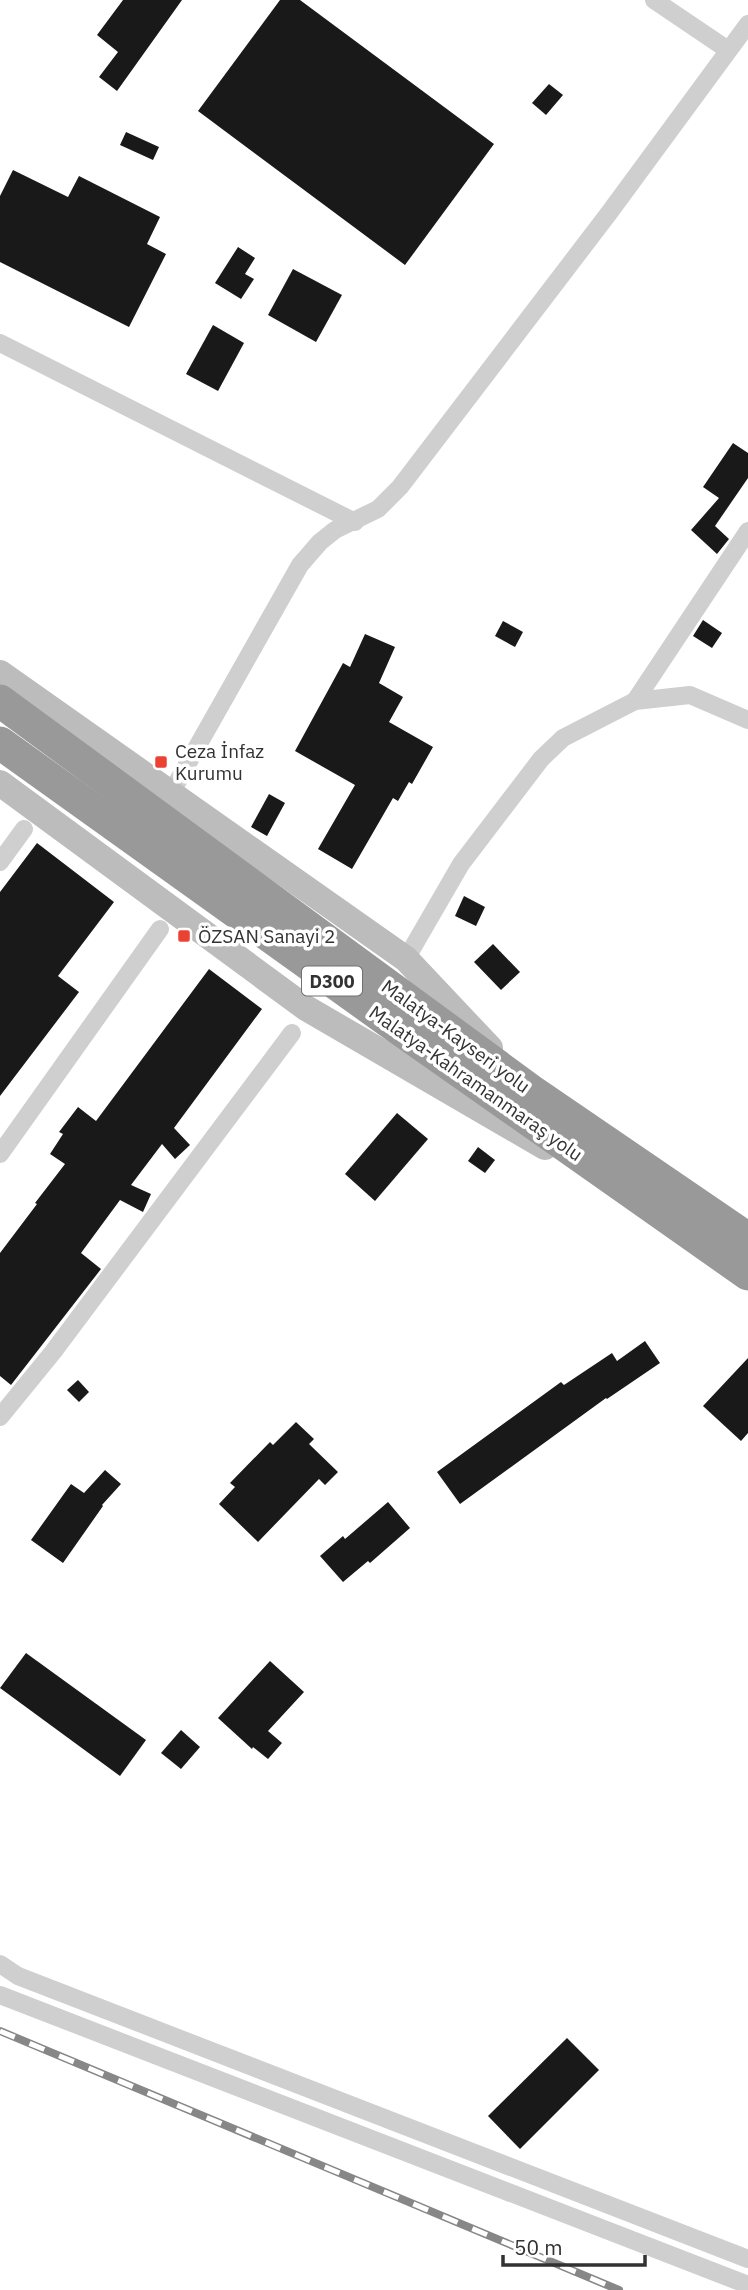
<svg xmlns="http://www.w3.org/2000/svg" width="748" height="2290" viewBox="0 0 748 2290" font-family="'IBM Plex Sans',sans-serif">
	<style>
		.building { fill: #191919 }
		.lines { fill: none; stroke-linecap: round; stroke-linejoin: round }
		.street { stroke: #cfcfcf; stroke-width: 18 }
		.secondary { stroke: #bcbcbc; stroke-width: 26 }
		.highway { stroke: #999; stroke-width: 33 }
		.rail-casing { stroke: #878787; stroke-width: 8 }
		.rail { stroke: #fff; stroke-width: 5; stroke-dasharray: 16; stroke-linecap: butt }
		.poi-dot { fill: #ea4334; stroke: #fff; stroke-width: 2.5 }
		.labels { text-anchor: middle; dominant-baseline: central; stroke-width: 7; stroke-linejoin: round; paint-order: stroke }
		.shield { fill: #fff; stroke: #707070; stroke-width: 2 }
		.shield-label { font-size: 18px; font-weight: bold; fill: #323232 }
		.poi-label { font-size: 19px; fill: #323232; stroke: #fff; text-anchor: start }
		.street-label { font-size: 19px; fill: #323232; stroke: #fff }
	</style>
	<rect width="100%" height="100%" fill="#fff"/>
	<g class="building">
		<path d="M123,0H182L117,91L99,77L118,52L97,35Z"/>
		<path d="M280,0H300L494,144L405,265L198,111Z"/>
		<path d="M549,84L563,95L546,115L532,103Z"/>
		<path d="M126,132L159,147L153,160L120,145Z"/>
		<path d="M13,170L68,197L79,176L160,217L147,244L166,254L129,327L0,262V196Z"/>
		<path d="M238,247L255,258L245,274L254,279L241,299L215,283Z"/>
		<path d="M293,269L342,295L316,342L268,315Z"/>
		<path d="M213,325L244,343L218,391L186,374Z"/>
		<path d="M733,443L748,453V478L715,526L729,539L717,554L691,530L719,498L703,487Z"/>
		<path d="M703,620L722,633L712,648L693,636Z"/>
		<path d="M503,621L523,632L515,647L495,636Z"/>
		<path d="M365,634L395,647L379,683L403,697L389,722L433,747L412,784L409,782L398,801L393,798L352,869L318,849L355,785L295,751L343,663L350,667Z"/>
		<path d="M269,794L285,803L267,836L251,827Z"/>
		<path d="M37,843L114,902L58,976L79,992L0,1096V892Z"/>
		<path d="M464,896L485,907L476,926L455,916Z"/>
		<path d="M493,944L520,972L501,990L474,962Z"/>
		<path d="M209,969L262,1009L174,1128L190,1145L175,1159L162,1144L131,1185L151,1194L143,1212L120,1200L81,1253L101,1269L11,1385L0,1376V1253L37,1204L35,1203L65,1164L50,1154L63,1134L59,1132L78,1107L96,1121Z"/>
		<path d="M397,1113L428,1139L375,1201L345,1174Z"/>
		<path d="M478,1147L495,1160L485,1173L468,1161Z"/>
		<path d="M645,1341L660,1363L607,1399L606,1398L460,1504L437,1472L561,1382L564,1385L612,1353L617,1361Z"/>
		<path d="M748,1358V1433L741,1441L703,1406Z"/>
		<path d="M78,1380L89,1392L79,1402L67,1390Z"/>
		<path d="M296,1422L314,1439L309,1444L338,1472L325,1485L319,1479L258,1542L219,1504L235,1487L230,1483L270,1442L273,1445Z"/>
		<path d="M105,1470L121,1484L102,1505L103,1506L63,1563L31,1540L71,1484L84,1493Z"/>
		<path d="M388,1502L410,1528L370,1563L368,1561L343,1582L320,1556L343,1536L345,1539Z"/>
		<path d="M26,1653L146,1740L120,1776L0,1688Z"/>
		<path d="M270,1661L304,1692L268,1731L282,1743L268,1759L253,1747L252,1749L218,1718Z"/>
		<path d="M181,1730L200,1747L181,1769L161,1753Z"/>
		<path d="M567,2038L599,2070L520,2149L488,2116Z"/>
	</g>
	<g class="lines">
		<g class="street">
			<path d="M654,0L728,50"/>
			<path d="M0,343L355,522"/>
			<path d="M635,701L748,531"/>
			<path d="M171,793L300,565L320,542L335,530L378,509L400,487L609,213L748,24"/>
			<path d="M0,862L24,829"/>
			<path d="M406,959L461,864L541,759L563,738L635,701L690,695L748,720"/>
			<path d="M0,1154L160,929"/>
			<path d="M0,1417L53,1352L292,1033"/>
			<path d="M0,1964L18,1976L748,2259"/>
			<path d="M0,1995L748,2285"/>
		</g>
		<g class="secondary">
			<path d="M0,673L406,959L490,1048"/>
			<path d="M0,783L306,1008L545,1147"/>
		</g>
		<g class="highway">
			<path d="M0,701L530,1090L748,1239"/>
			<path d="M0,743L387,1020L748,1274"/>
		</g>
		<defs>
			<path id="rail" d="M0,2031L619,2290"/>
		</defs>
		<use href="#rail" class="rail-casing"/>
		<use href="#rail" class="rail"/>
	</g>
	<g class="poi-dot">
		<rect x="154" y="755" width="14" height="14" rx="3.5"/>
		<rect x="177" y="929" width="14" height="14" rx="3.5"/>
	</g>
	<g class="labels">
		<rect class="shield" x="302" y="966.5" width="60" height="29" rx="5"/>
		<g class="shield-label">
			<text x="332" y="981">D300</text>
		</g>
		<g class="poi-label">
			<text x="175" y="751">Ceza İnfaz<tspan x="175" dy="22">Kurumu</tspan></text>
			<text x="198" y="936">ÖZSAN Sanayi 2</text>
		</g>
		<g class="street-label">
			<text transform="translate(456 1036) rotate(36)">Malatya-Kayseri yolu</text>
			<text transform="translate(476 1083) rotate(35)">Malatya-Kahramanmaraş yolu</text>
		</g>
	</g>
	<path d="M503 2255v10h142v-10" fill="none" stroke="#323232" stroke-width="3.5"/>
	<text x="514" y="2255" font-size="21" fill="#323232" stroke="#ffffff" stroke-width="5" paint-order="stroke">50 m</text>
</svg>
